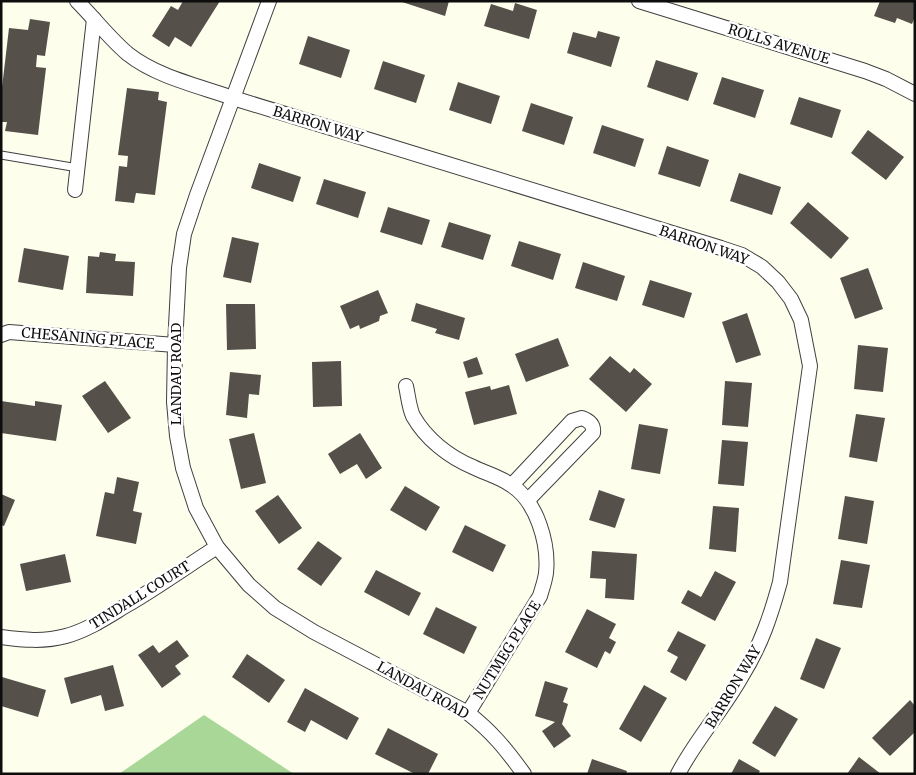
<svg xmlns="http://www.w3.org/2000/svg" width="916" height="775" viewBox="0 0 916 775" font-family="Merriweather,serif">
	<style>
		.forest { fill: #a8d798 }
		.building { fill: #55504a }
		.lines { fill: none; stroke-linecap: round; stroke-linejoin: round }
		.service-casing { stroke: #404040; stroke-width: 9 }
		.minor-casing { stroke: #404040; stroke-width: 16 }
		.service { stroke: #fff; stroke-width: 7 }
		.minor { stroke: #fff; stroke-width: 14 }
		.labels { text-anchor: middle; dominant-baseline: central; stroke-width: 5; stroke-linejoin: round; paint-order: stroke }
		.street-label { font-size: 14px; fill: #0d0d0d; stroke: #fff }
	</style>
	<rect width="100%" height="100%" fill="#fefeed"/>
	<path class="forest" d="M204,715L294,774H119Z"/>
	<g class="building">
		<path d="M183,1H220L191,47L175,37L169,47L152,36L171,6L178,10Z"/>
		<path d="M399,1H449L445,16Z"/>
		<path d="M880,1H915V17L912,24L897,18L895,23L874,16Z"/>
		<path d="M515,3L537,10L529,39L484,26L491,4L513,11Z"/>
		<path d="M30,19L50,22L45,56L37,55L36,67L46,68L38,135L5,131L7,122H1V96L9,28L28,30Z"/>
		<path d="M598,31L620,37L611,67L567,53L573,32L596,38Z"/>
		<path d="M308,36L350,50L341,78L299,64Z"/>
		<path d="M656,60L698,73L688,101L647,87Z"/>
		<path d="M383,61L425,75L416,103L374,89Z"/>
		<path d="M722,77L764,90L755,118L713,104Z"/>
		<path d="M458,82L500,96L491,124L449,110Z"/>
		<path d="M127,88L159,92L158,100L167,102L155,195L136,193L134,203L115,201L119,166L127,167L128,156L118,155Z"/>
		<path d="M799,97L841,110L832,138L790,124Z"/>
		<path d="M531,103L573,117L564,145L522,131Z"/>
		<path d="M602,125L644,139L635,167L593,153Z"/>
		<path d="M868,130L904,157L886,180L851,153Z"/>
		<path d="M667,146L709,160L700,187L658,174Z"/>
		<path d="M259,163L301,177L293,202L251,188Z"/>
		<path d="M739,173L781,187L772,215L730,201Z"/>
		<path d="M324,179L366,192L358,218L316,204Z"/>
		<path d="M808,202L849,238L831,259L790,223Z"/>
		<path d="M388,207L430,220L422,245L380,232Z"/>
		<path d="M449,222L491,235L483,260L441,247Z"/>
		<path d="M232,237L259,243L251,283L223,277Z"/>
		<path d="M519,241L561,254L553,280L511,266Z"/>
		<path d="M24,248L69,256L63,290L18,282Z"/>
		<path d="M100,252L116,254L115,261L135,262L133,296L86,293L88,256L99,257Z"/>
		<path d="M583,262L625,276L617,301L575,288Z"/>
		<path d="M868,268L883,309L855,319L840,278Z"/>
		<path d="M650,280L692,293L684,318L642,305Z"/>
		<path d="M378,290L388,313L380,316L379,321L360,329L359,325L350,329L340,306Z"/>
		<path d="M416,303L465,318L459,340L435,333L437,329L411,321Z"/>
		<path d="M226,304H255L256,349L227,350Z"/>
		<path d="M747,313L761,355L736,363L722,322Z"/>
		<path d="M558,338L569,366L526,382L515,354Z"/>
		<path d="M858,345L888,348L883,392L854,389Z"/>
		<path d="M610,356L630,373L634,368L652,384L626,412L589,379Z"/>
		<path d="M477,357L483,374L468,378L463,362Z"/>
		<path d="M341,361L342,406L313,407L312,362Z"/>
		<path d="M230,372L261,375L259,395L249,394L247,418L226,415Z"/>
		<path d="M105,381L131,418L108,433L82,396Z"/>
		<path d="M725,381L752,383L748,427L722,425Z"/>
		<path d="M509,385L517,414L474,425L465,392L490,386L491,390Z"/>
		<path d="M1,401L35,406V401L62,405L56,441L1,433Z"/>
		<path d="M856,414L885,418L877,462L849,457Z"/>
		<path d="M639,424L668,429L660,474L631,469Z"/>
		<path d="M254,433L266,483L241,489L229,439Z"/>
		<path d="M360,433L382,468L366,479L357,464L340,474L328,454Z"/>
		<path d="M722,440L748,442L744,486L718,484Z"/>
		<path d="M117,477L139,482L133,511L142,513L136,544L96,536L105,492L114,494Z"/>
		<path d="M405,486L440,507L426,531L390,510Z"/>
		<path d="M599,490L625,499L615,528L589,520Z"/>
		<path d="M1,494L15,500L4,526L1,525Z"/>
		<path d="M278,495L302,528L279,544L255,511Z"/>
		<path d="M845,496L874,501L867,544L838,539Z"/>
		<path d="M713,506L739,508L736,552L709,549Z"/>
		<path d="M465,525L506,545L493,572L452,552Z"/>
		<path d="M318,541L342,558L321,586L297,569Z"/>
		<path d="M592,551L637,554L634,600L605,598L606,579L590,578Z"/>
		<path d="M65,554L71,582L26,591L20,564Z"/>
		<path d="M841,560L870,565L862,608L833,604Z"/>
		<path d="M376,570L421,593L409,616L364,592Z"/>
		<path d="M715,571L736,582L715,621L681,603L688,590L701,597Z"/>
		<path d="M436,607L477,627L464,654L423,634Z"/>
		<path d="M587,609L616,624L609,638L616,642L610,654L605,651L597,668L565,652Z"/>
		<path d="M678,631L706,645L686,681L670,672L678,657L667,651Z"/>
		<path d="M816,638L841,648L824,689L800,679Z"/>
		<path d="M177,640L189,656L175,666L181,674L162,688L138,655L153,645L159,653Z"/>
		<path d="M247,654L285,680L269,703L232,677Z"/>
		<path d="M113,665L124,706L105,711L101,695L71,704L64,678Z"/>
		<path d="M2,677L46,690L38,717L1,706Z"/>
		<path d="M545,681L568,688L563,702L568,704L562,724L571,736L554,748L542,731L555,722L535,716Z"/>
		<path d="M644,685L667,698L641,742L619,729Z"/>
		<path d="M305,688L359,718L347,740L311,720L305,732L287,722Z"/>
		<path d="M910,700L915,706V732L890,756L872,738Z"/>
		<path d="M775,706L798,719L775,757L752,743Z"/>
		<path d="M388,728L438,754L428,774H415L375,754Z"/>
		<path d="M859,757L881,774H847Z"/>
		<path d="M592,759L627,771L626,774H587Z"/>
		<path d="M739,759L760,771L758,774H731Z"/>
	</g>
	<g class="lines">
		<defs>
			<path id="service" d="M1,155L78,168"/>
			<g id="minor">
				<path d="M77,1C94,18 110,39 128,54C157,77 199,86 233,98L721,248L742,255L762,267L778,282L791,299L801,320L810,366L780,582C771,615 761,645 743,674C724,709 696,739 678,774"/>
				<path d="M269,1L197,195L184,234L179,268L175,345L174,402L177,436L183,468L196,508L217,547L249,585L275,608L314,632L468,713C492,732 506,749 524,774"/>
				<path d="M639,1L865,71L886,79L915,94"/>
				<path d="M75,190L94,19"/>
				<path d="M1,335L9,332L175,345"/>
				<path d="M406,386C408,395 409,407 413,416C426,439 449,457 473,467C485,473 500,477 511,485C537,501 549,544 546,573C545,581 542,589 540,596L468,713"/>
				<path d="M512,485L572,421L582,418C590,421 594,425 593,433L528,500"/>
				<path d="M1,637C23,640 44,642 66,636C88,630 107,617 127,605C158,587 187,566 217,547"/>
			</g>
		</defs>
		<use href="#service" class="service-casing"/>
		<use href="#minor" class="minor-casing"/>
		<use href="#service" class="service"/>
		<use href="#minor" class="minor"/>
	</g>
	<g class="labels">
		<g class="street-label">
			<text transform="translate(779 44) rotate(17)">ROLLS AVENUE</text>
			<text transform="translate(318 124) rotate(17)">BARRON WAY</text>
			<text transform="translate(704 245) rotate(19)">BARRON WAY</text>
			<text transform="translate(88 338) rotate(5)">CHESANING PLACE</text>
			<text transform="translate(176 374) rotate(-90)">LANDAU ROAD</text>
			<text transform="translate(140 595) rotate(-32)">TINDALL COURT</text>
			<text transform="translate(507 650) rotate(-58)">NUTMEG PLACE</text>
			<text transform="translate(733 687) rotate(-59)">BARRON WAY</text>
			<text transform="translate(423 690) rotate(29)">LANDAU ROAD</text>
		</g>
	</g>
	<rect width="916" height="775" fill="none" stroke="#0d0d0d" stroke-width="5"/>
</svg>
